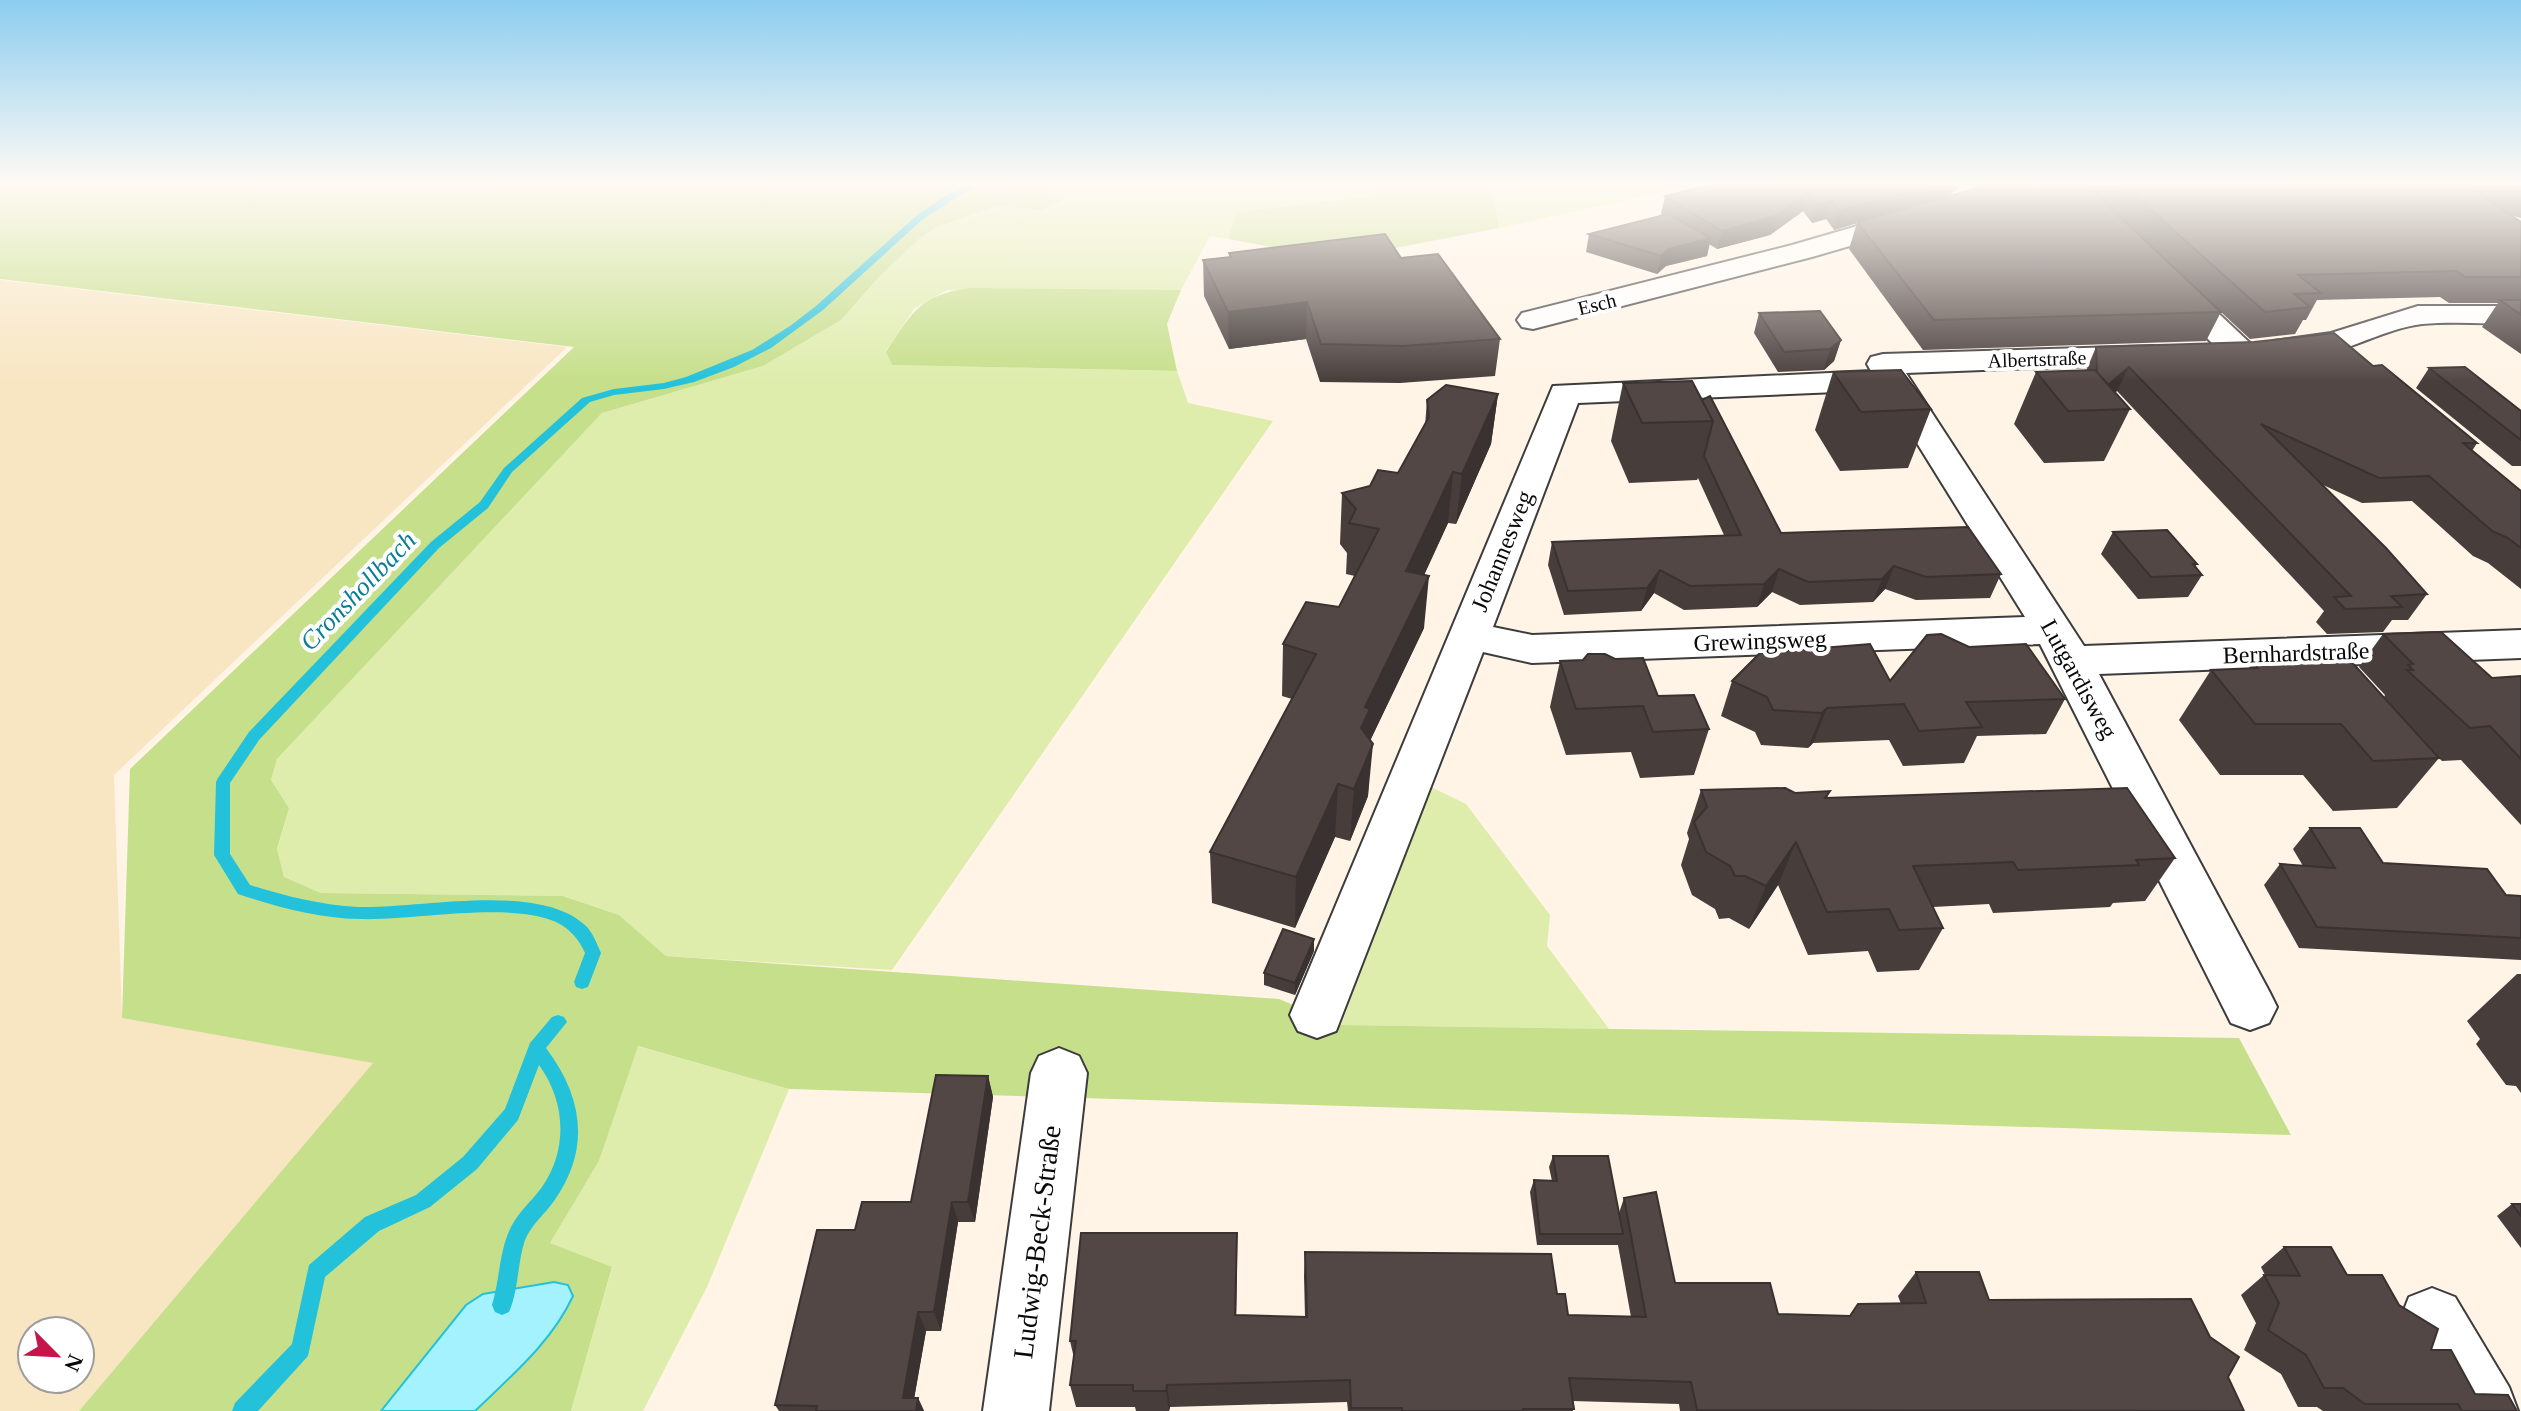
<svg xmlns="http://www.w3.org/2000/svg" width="2521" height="1411" viewBox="0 0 2521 1411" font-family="'Times New Roman',serif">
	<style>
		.farmland { fill: #f8e6c3; fill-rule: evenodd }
		.green { fill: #deedac }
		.forest { fill: #c6df8a }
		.water { fill: #a4f2fd; stroke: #24c1db; stroke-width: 2 }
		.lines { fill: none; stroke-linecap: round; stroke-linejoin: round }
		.stream { fill: #24c1db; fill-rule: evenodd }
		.street-casing { stroke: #3c3c3c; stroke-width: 4 }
		.street { fill: #fff; fill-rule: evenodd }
		.wall { fill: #473d3b }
		.shaded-wall { fill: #3a3230 }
		.building { fill: #534745; stroke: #3a3230; stroke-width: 2 }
		.labels { text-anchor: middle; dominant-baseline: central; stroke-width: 8; stroke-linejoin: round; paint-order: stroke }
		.far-street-label { font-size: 20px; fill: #090909; stroke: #fff }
		.street-label { font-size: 24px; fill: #090909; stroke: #fff }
		.water-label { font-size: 26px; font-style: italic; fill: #097d97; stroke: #fff }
		.near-street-label { font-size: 28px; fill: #090909; stroke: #fff }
	</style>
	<rect width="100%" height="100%" fill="#fff4e6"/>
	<path class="farmland" d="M0,280L567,347L114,775L122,1018L374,1062L79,1411H0ZM32,1331H80V1379H32Z"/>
	<g class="green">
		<path d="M1053,185H1376L1374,196L1237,212L1228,239L1210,236L1181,290H947L914,309L886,351L892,365L1177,371L1188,403L1273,421L892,970L666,956L619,915L563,896L321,893L284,877L277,850L289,808L271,780L277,759L602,413L763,366L841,320L879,277L920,238L937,227L999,206L1042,210L1061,201L1045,195Z"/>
		<path d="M1496,185H1697L1499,228L1492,190Z"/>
		<path d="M1431,787L1466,804L1550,915L1547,946L1609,1029L1341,1025Z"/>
		<path d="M637,1046L789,1089L707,1287L643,1411H571L612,1268L550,1243L599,1161Z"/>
	</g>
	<g class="forest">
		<path d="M0,185H1053L1046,195L1062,200L1042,210L998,206L937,227L920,238L879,277L841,320L763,366L602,413L277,759L271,780L289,808L277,849L284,877L321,893L563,896L619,915L666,956L1279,999L1341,1025L2239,1038L2291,1135L789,1089L638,1046L599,1161L550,1243L612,1267L571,1411H79L373,1063L122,1018L130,769L574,347L0,279Z"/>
		<path d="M1376,185H1496L1492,190L1499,228L1338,259L1228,239L1237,212L1374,196Z"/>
		<path d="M971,288L1181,290L1167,324L1177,371L892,365L886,352C912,312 921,294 971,288Z"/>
	</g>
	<path class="water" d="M554,1282L568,1285L573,1296C552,1342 510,1377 475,1411H381L466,1305L483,1294Z"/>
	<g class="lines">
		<g class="stream">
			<path d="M967,185H977L923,219L823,310L771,348L734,367L694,382L664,389L614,395L590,402L512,472L488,508L439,548L259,740L230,783V854L250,885C285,896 321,905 358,907C419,909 540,881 586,926C593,933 597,944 601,953L588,987L582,989L576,987L574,982L585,953C579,939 570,929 556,922C507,901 414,921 359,919C318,918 277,907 238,894L214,855L216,782L218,778L249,732L431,542L480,502L504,468L582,398L614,389L664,383L686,377L752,350L790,326L816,306L916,216L943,197Z"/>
			<path d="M558,1015L564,1017L567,1022L546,1048C583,1097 591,1149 554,1201C545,1214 531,1225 525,1240C517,1264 519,1289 509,1312L502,1315L495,1312L492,1305C500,1279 499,1251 511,1227C519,1211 532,1201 542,1187C568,1150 566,1102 539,1065L518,1120L477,1169L430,1207L379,1231L325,1277L308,1356L258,1411H232L235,1403L292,1344L309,1265L365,1217L416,1195L463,1157L505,1109L530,1043L552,1017Z"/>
		</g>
		<defs>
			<g id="street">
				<path d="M1962,185H1992L1963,213L1812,257L1533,329L1522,327L1517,320L1522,313L1792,245L1943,201Z"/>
				<path d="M2171,276L2182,279L2253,346L2257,353L2253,360L2241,363L2229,360L2160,291L2156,285L2160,279Z"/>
				<path d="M2418,306H2521V324C2489,324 2454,321 2422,324C2373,330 2326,368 2274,355L2269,348L2274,341L2331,333Z"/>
				<path d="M2153,346L2165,349L2169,356L2165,363L1906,373L2084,646L2521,630V658L2099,674L2269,991L2277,1007L2269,1023L2250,1030L2231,1023L2040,644L1532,663L1483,652L1336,1031L1317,1038L1298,1031L1290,1015L1553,386L1871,371L1867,364L1871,357L1883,354ZM1884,390L2025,617L1532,635L1493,627L1578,403Z"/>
				<path d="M1059,1048L1079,1056L1087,1073L1049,1411H983L1031,1073L1039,1056Z"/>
				<path d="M2432,1288L2455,1297L2509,1387L2518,1411H2448L2400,1320L2409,1297Z"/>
			</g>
		</defs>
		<use href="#street" class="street-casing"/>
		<use href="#street" class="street"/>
	</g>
	<g class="wall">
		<path d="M1959,185L1943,198L1974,189L1978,185H2521V218L2510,215L2521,222V354L2482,327L2498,303H2449L2440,297L2317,300L2306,320H2303L2295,334L2250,339L2193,286L2221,312L2206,341L1923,350L1849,249L1857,223L1834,230L1826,219L1812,223L1803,211L1770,235L1717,249L1709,244L1707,256L1666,266L1657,274L1586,252L1589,234L1663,215L1661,214L1665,196Z"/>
		<path d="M1229,253L1401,258L1500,339L1495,376L1400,383L1320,382L1306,339L1229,349L1204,296L1203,260L1229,257Z"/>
		<path d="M1759,313L1841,340L1834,361L1824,370L1778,372L1754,333Z"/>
		<path d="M2096,347L2373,366L2477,443L2472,451L2521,491V589L2488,563L2473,556L2412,501L2362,503L2321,484L2427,594L2408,620H2392L2383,632L2327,634L2316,622L2324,611L2117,391L2115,392L2130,409L2104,461L2044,463L2014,424L2036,372L2086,371Z"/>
		<path d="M2429,368L2521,411V466H2512L2416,388Z"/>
		<path d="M1833,372L1931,409L1908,468L1840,471L1815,430Z"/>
		<path d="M1623,383L1702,400L1781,533L2001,574L1990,598L1916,600L1885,589L1873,602L1800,605L1772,592L1757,607L1684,610L1654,593L1641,611L1564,615L1548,565L1552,542L1724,535L1698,478L1697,480L1629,483L1611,441Z"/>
		<path d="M1498,394L1491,444L1456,524L1448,523L1424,575V628L1370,741L1368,796L1350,841L1335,837L1295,928L1212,903L1210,852L1292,699L1282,696L1283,644L1339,607L1355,576L1346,574L1347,553L1340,544L1342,493L1370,486L1398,473L1425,426L1427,400Z"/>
		<path d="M2113,532L2197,564L2195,567L2202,575L2188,597L2138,599L2101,554Z"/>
		<path d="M2383,634L2492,678L2521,676V825L2461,760L2442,761L2435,754L2439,758L2397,808L2333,811L2303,775H2220L2179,720L2211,670L2249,668L2253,662L2384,697L2385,695L2359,667Z"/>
		<path d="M1560,661L1658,696L1709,729L1694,775L1640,778L1631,752L1566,755L1550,707Z"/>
		<path d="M1732,681H1890L2065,699L2046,734L1977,736L1964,763L1903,766L1889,740L1813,743L1808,748L1761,745L1755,732L1721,716Z"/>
		<path d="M1701,790L1795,793L1830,791L1827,798L2175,858L2145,901L2113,903L2110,907L1993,913L1989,904L1933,907L1943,928L1919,970L1877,972L1868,951L1808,955L1778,885L1749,929L1729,918L1719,919L1715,909L1692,895L1681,865L1689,839L1687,833Z"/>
		<path d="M2310,828L2383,863L2506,895L2521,896V960L2299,948L2264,885L2280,864L2303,866L2293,849Z"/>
		<path d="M1314,951L1295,995L1264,985V973Z"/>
		<path d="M2517,974H2521V1093L2516,1086L2506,1085L2476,1044L2480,1039L2467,1021Z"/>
		<path d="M988,1076L993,1097L975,1222H958L941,1331H926L914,1398H918L924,1411H779L775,1405L855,1230L911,1202Z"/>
		<path d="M1553,1156L1619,1213L1624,1198L1675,1283L1778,1314L1850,1316L1901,1304L1898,1296L1916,1272L1989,1300L2228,1377L2244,1411H1680L1679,1404L1572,1401L1573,1411H1348L1347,1402L1170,1407L1169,1411H1136L1135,1407H1076L1070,1385L1074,1358L1070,1341L1237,1233L1236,1315L1305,1317L1304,1276L1305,1252L1557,1294L1568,1315L1631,1317L1618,1245H1537L1530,1192L1534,1180L1552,1181L1549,1167Z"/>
		<path d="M2512,1204H2521V1248L2497,1216Z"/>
		<path d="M2284,1247L2347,1275L2399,1305L2431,1350L2475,1394L2517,1411H2323L2317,1407H2298L2281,1374L2244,1350L2256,1323L2241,1295L2264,1275H2265L2261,1267Z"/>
	</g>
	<g class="shaded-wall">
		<path d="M1932,185H1959L1942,198L1834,230L1839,211Z"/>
		<path d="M1808,193L1803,211L1770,235L1717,249L1722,231Z"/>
		<path d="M1831,201L1826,219L1812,223L1817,205Z"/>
		<path d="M1711,238L1707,256L1666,266L1657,274L1661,256L1669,249Z"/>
		<path d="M1307,302L1306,339L1229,349L1228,312Z"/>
		<path d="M1841,340L1834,361L1824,370L1830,349Z"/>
		<path d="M2129,367L2117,391L2095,410L2098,394Z"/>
		<path d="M1498,394L1491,444L1456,524L1462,474Z"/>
		<path d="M1453,472L1448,523L1402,623L1406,571Z"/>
		<path d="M1894,566L1885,589L1873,602L1882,579Z"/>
		<path d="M1779,569L1772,592L1757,607L1764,584Z"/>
		<path d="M1660,570L1654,593L1641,611L1647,588Z"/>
		<path d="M1429,576L1424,628L1367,747L1373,744L1368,796L1350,841L1354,789L1361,728L1365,707Z"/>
		<path d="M1827,708L1813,743L1808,748L1822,713Z"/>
		<path d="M1338,784L1335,837L1295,928L1296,877Z"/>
		<path d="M1796,842L1778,885L1749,929L1766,886Z"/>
		<path d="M1314,939V951L1295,995V983Z"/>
		<path d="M988,1076L993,1097L975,1222L968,1202Z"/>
		<path d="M952,1202L958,1222L941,1331L934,1312Z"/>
		<path d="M1237,1233V1258L1236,1339L1235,1315Z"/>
		<path d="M918,1312L926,1331L912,1411L903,1398Z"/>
		<path d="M1167,1385L1170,1407L1169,1411L1166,1391Z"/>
		<path d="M918,1398L924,1411H916Z"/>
	</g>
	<g class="building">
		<path d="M1710,185H1932L1839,211L1831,201L1817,205L1808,193L1775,216L1722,231L1665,196Z"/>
		<path d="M1978,185H2086L2221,312L1934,320L1857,222L1974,189Z"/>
		<path d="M2123,185H2466L2521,222V277H2465L2457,271L2298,275L2321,293L2294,294L2310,307L2265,312Z"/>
		<path d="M1668,214L1711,238L1669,249L1661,256L1589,234Z"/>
		<path d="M1385,234L1401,258L1438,254L1500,339L1403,346L1321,344L1307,302L1228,312L1203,260L1231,257L1229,253Z"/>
		<path d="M2500,300H2521V315Z"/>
		<path d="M1820,311L1841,340L1830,349L1784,352L1759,313Z"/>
		<path d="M2334,333L2373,366L2382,365L2477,443H2463L2521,491V548L2508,538L2492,531L2429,476L2379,478L2261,424L2386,548L2427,594L2391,596L2402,607L2345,609L2334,597L2351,596L2129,367L2108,385L2097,373L2096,347L2254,342Z"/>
		<path d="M2465,367L2521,411V440L2429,368Z"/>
		<path d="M1901,370L1931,409L1861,412L1833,372Z"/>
		<path d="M2095,370L2130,409L2068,411L2036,372Z"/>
		<path d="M1692,381L1713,421L1642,423L1623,383Z"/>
		<path d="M1446,385L1498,394L1462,474L1453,472L1406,571L1429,576L1365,707L1370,709L1361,728L1373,744L1354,789L1338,784L1296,877L1210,852L1316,654L1283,644L1306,602L1339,607L1379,529L1349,523L1356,509L1342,493L1370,486L1378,470L1398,473L1429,417L1427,400Z"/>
		<path d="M1710,396L1781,533L1968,527L2001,574L1926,577L1894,566L1882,579L1808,582L1779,569L1764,584L1690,586L1660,570L1647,588L1568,591L1552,542L1741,535L1704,456L1713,421L1702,400Z"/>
		<path d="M2167,530L2197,564H2193L2202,575L2151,577L2113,532Z"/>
		<path d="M2441,632L2492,678L2521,676V759L2490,726L2470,728L2407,670H2413L2408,665L2413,664L2383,634Z"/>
		<path d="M1941,634L1969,647L2026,644L2065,699L1966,702L1982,727L1919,731L1904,704L1827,708L1822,713L1773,710L1767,697L1732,681L1760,653L1870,644L1890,681L1927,635Z"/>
		<path d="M1588,654H1605L1615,659L1643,658L1658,696L1694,695L1709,729L1653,732L1643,706L1576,709L1560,661L1583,660Z"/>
		<path d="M2348,658L2439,758L2373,761L2341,724H2255L2211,670L2258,668L2253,662Z"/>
		<path d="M1785,788L1795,793L1830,791L1825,798L2127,788L2175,858L2136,860L2139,865L2018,870L2013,862L1913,866L1943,928L1899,930L1889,909L1827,912L1796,842L1766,886L1745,876H1735L1730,866L1706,852L1694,822L1707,807L1701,790Z"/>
		<path d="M2310,828H2360L2383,863L2487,869L2506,895L2521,896V938L2317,927L2280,864L2335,868Z"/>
		<path d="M1283,929L1314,939L1295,983L1264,973Z"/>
		<path d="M936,1075L988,1076L968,1202H952L934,1312H918L903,1398H918L916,1411H816L817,1406L775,1405L817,1230H855L862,1202H911Z"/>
		<path d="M1553,1156H1608L1623,1234H1540L1534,1180L1557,1181Z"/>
		<path d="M1656,1192L1675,1283H1770L1778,1314L1850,1316L1858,1304L1926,1303L1916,1272H1979L1989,1300L2191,1299L2210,1337L2239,1357L2228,1377L2244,1411L1697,1410L1691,1382L1569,1378L1574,1409H1523V1411H1402V1408H1351L1350,1380L1167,1385L1166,1391H1133V1385H1070L1076,1341H1070L1081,1233H1237L1235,1315L1307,1317L1305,1252L1551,1254L1557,1294H1565L1568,1315L1646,1317L1624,1198Z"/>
		<path d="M2512,1204H2521V1216Z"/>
		<path d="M2284,1247H2331L2347,1275H2382L2399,1305L2438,1329L2431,1350H2451L2475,1394L2508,1395L2517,1411H2462L2458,1404H2365L2343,1388H2324L2306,1355L2268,1330L2279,1303L2264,1275L2300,1276Z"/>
	</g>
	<linearGradient id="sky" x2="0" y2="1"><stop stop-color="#8dcdf0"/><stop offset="0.48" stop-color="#fffaf4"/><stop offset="1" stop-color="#fffaf4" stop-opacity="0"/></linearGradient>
	<rect width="2521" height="382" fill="url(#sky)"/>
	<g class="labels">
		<g class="far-street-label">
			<text transform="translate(1597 304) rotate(-14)">Esch</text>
			<text transform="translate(2037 359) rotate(-2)">Albertstraße</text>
		</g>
		<g class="street-label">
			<text transform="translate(1502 551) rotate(-68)">Johannesweg</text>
			<text transform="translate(1760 641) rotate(-2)">Grewingsweg</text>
			<text transform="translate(2296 653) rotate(-2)">Bernhardstraße</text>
			<text transform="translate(2079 679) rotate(61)">Lutgardisweg</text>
		</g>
		<g class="water-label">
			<text transform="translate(358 591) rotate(-46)">Cronshollbach</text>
		</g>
		<g class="near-street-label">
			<text transform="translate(1037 1242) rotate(-83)">Ludwig-Beck-Straße</text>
		</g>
	</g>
	<g transform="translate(56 1355) rotate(114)"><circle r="38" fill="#ffffff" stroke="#9d9d9d" stroke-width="2"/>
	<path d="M0-6L14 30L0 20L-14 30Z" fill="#c6154b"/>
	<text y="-12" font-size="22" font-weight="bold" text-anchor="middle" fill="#090909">N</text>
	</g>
</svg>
